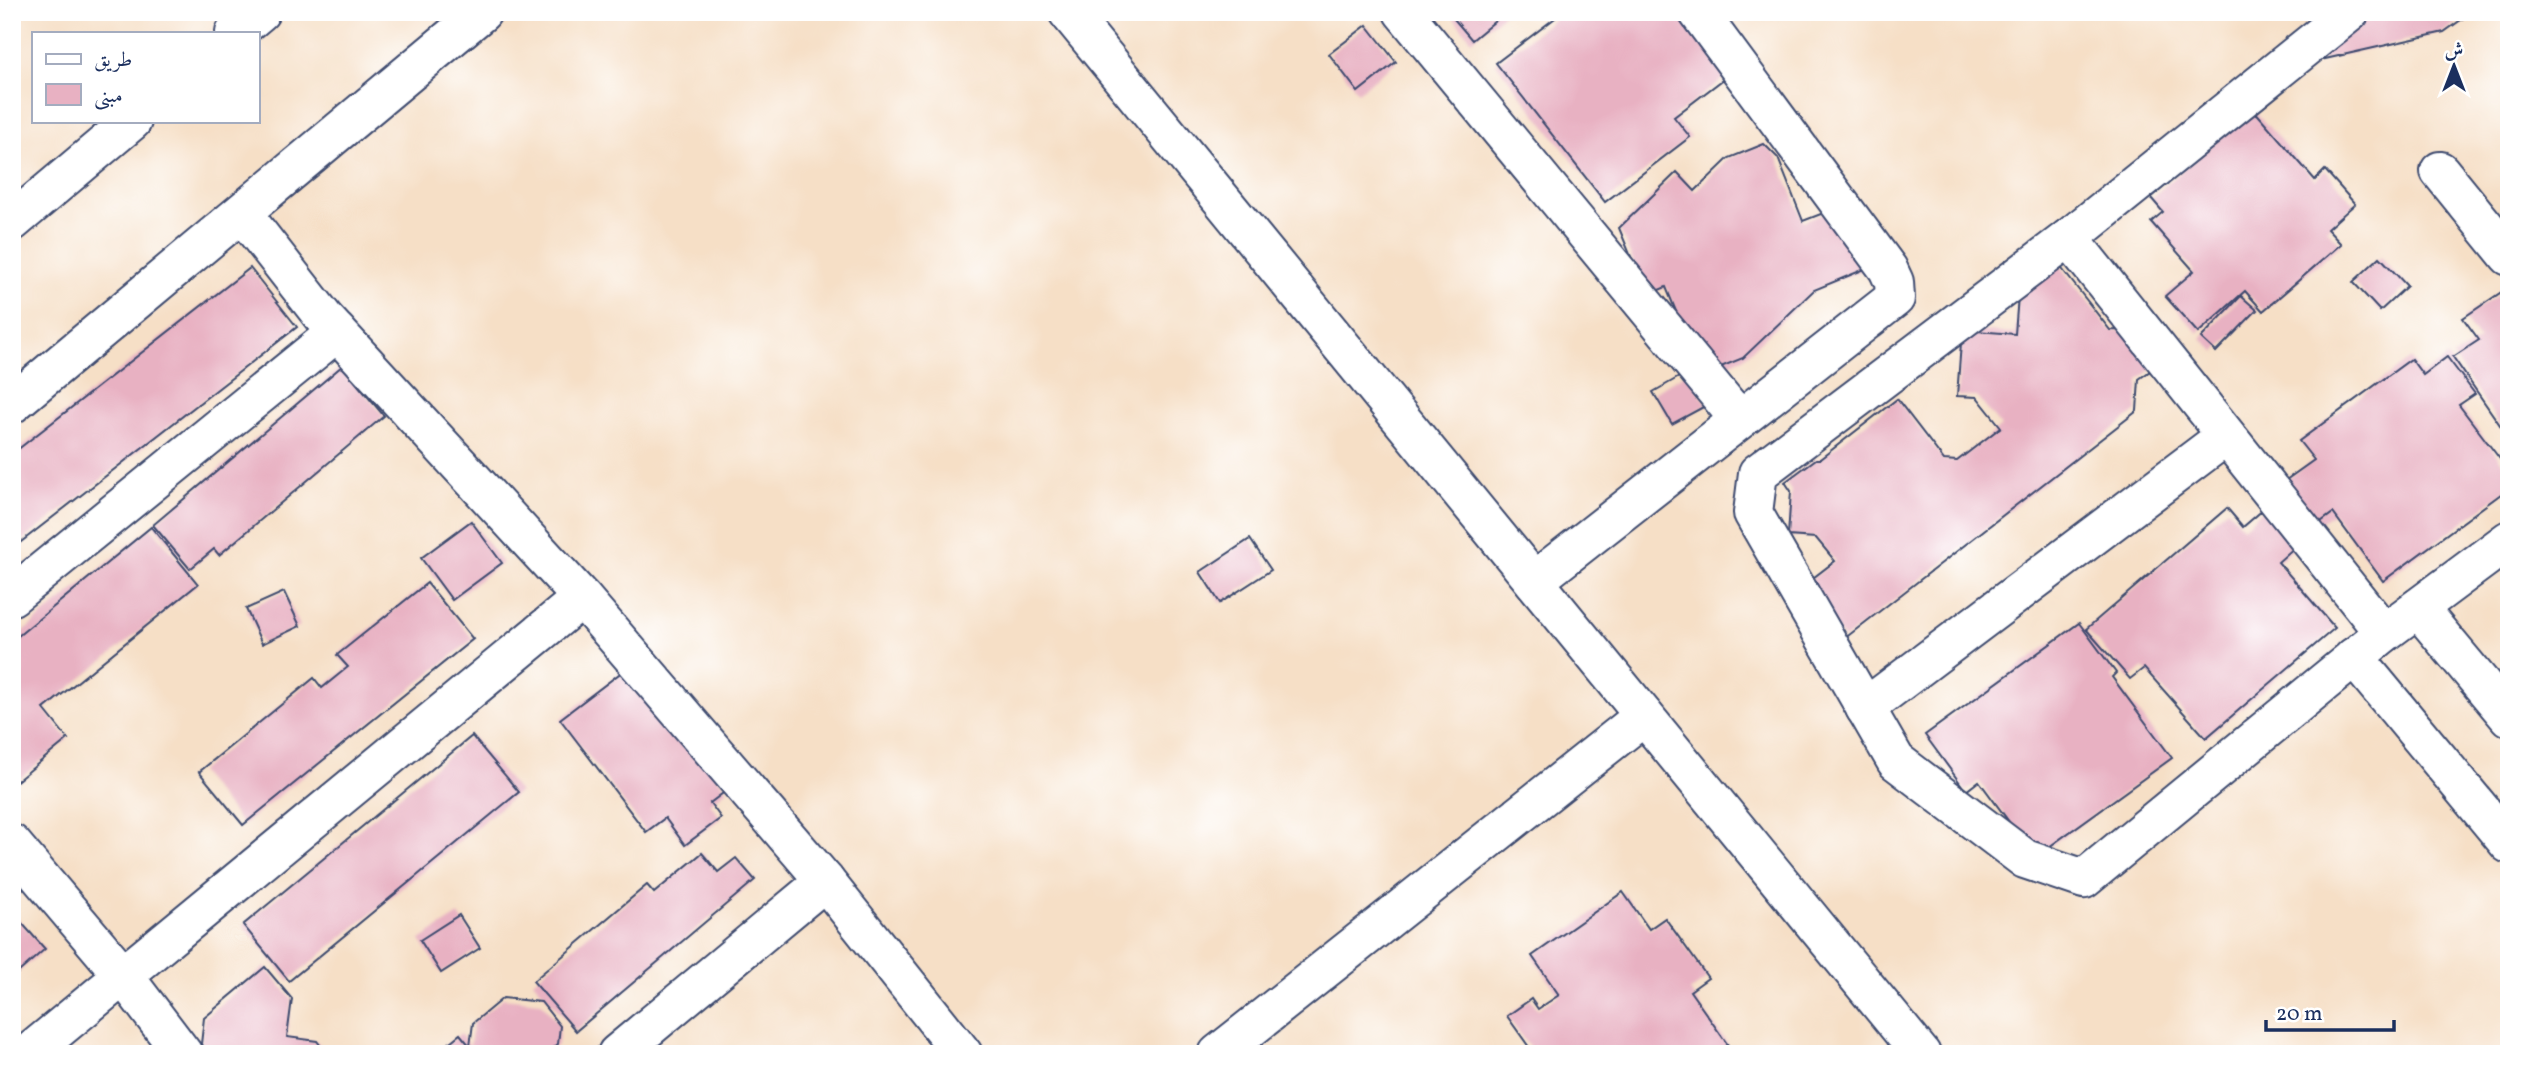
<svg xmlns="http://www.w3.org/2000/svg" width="2521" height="1066" viewBox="0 0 2521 1066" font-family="Vollkorn,Amiri,serif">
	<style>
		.building { fill: #e8b1c2 }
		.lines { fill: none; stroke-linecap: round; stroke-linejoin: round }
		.minor-casing { stroke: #3c496e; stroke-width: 42 }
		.minor { stroke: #fff; stroke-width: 38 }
	</style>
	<rect width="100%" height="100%" fill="#fff"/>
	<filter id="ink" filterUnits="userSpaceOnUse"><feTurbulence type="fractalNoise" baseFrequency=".0143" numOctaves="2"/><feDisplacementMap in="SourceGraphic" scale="14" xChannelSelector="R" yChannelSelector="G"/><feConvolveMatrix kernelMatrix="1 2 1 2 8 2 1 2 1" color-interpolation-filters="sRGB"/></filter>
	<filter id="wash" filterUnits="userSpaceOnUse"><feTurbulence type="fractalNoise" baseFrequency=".00686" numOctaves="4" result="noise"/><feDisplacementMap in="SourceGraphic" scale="28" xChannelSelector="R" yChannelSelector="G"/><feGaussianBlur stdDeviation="1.57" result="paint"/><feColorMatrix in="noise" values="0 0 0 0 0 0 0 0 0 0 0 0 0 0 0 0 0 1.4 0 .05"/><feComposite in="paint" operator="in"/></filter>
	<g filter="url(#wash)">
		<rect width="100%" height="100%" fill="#f6dfc6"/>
		<g id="blocks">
			<g class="building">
				<path d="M1448,12H1506L1472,40Z"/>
				<path d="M1563,12H1688L1734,71L1674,117L1690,137L1605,202L1496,63Z"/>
				<path d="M2364,12H2472L2444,32L2290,67Z"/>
				<path d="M1367,25L1396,62L1358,92L1329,54Z"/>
				<path d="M2253,109L2315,180L2325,170L2355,204L2327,229L2341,244L2263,311L2245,291L2198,333L2165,296L2194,271L2151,222L2163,212L2151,198Z"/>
				<path d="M1764,144L1778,158L1803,221L1826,212L1865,269L1814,290L1743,358L1711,371L1692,350L1666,287L1647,295L1619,228L1677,172L1695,191L1729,158Z"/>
				<path d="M2380,257L2407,286L2380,311L2353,282Z"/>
				<path d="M2059,265L2110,330L2135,331L2161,363L2139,379L2137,411L1844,639L1800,588L1835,561L1816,538L1788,536L1791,491L1785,482L1816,459H1820L1897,399L1944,460L1957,461L2001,427L1977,397L1957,396L1961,343L1976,331L2015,334L2018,296Z"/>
				<path d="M250,268L297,327L12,549V454Z"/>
				<path d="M2509,287V438L2453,357L2479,340L2463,318Z"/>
				<path d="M2241,296L2257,310L2216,352L2201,338Z"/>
				<path d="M2447,357L2475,394L2459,405L2509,471V488L2383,581L2333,513L2318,524L2286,480L2314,460L2299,441L2411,359L2423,375Z"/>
				<path d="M342,366L384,416L219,555L214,549L190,569L153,525Z"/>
				<path d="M1688,372L1707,405L1672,424L1653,392Z"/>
				<path d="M2227,508L2243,527L2264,509L2296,546L2278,562L2335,628L2206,738L2144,668L2130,679L2086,629Z"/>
				<path d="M471,521L502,563L452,600L421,558Z"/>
				<path d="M151,527L198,584L44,709L68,739L12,785V641Z"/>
				<path d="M1250,539L1271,570L1220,603L1200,572Z"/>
				<path d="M427,583L473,639L243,825L199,772L314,678L322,688L348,667L337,655Z"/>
				<path d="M284,592L300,626L262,644L246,609Z"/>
				<path d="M2079,623L2116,673L2112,677L2172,758L2035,857L1979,781L1966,791L1925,735Z"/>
				<path d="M631,665L727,790L710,803L721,818L685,845L665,818L646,832L560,719Z"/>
				<path d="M472,736L519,792L289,981L243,925Z"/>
				<path d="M702,853L718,872L736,858L755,880L576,1031L533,981L647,885L654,893Z"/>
				<path d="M1623,892L1649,929L1665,918L1708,978L1690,991L1728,1045L1715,1054H1534L1507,1016L1531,999L1538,1009L1559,995L1532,956Z"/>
				<path d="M12,912L45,949L12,978Z"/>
				<path d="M459,915L480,948L441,973L420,940Z"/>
				<path d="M265,967L292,999L287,1037L317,1041L327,1054H208L201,1044L204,1018Z"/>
				<path d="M503,998L541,1002L560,1026L558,1044L547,1054H435L460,1034L470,1046L473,1023Z"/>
			</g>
		</g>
	</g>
	<g filter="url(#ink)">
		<use href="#blocks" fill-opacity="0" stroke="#3c496e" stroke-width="2"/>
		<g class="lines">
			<defs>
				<g id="minor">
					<path d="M1068,12L1921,1054"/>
					<path d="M1403,12L1739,419"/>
					<path d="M2350,12L2069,238L1758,473L1753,513L1896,761L2025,859L2084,879L2384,633L2509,540"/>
					<path d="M235,33L260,12"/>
					<path d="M2440,171L2509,256"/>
					<path d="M242,213L324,318L582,598L825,881L963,1054"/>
					<path d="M12,222L132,121"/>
					<path d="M2069,238L2384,633"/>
					<path d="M12,404L482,12"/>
					<path d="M1534,581L1895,298L1894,282L1888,269L1698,12"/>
					<path d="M12,596L337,332"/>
					<path d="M2418,608L2509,717"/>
					<path d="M2354,657L2509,844"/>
					<path d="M1865,708L2226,436"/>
					<path d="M12,844L123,975L183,1054"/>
					<path d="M28,1054L582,598"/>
					<path d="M617,1054L825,881"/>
					<path d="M1218,1054L1644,716"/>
				</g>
			</defs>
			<use href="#minor" class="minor-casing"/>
			<use href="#minor" class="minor"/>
		</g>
	</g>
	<rect width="2521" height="1066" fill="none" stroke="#fff" stroke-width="42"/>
	<rect x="32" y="32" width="228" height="91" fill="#ffffff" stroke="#a4acbf" stroke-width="2"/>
	<rect x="46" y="54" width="35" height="10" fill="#ffffff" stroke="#a4acbf" stroke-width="2"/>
	<text x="94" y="66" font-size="21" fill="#1b2f5e">طريق</text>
	<rect x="46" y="84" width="35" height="21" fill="#e8b1c2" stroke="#a4acbf" stroke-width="2"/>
	<text x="94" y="102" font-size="21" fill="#1b2f5e">مبنى</text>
	<g transform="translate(2454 66)" stroke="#ffffff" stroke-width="5" paint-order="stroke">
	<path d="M0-5L12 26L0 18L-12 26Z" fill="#1b2f5e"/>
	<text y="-10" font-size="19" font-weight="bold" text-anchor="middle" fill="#1b2f5e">ش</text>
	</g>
	<path d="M2266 1020v10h128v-10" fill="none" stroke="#1b2f5e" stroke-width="3.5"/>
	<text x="2276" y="1020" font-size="21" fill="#1b2f5e" stroke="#ffffff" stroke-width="5" paint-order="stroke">20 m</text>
</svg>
